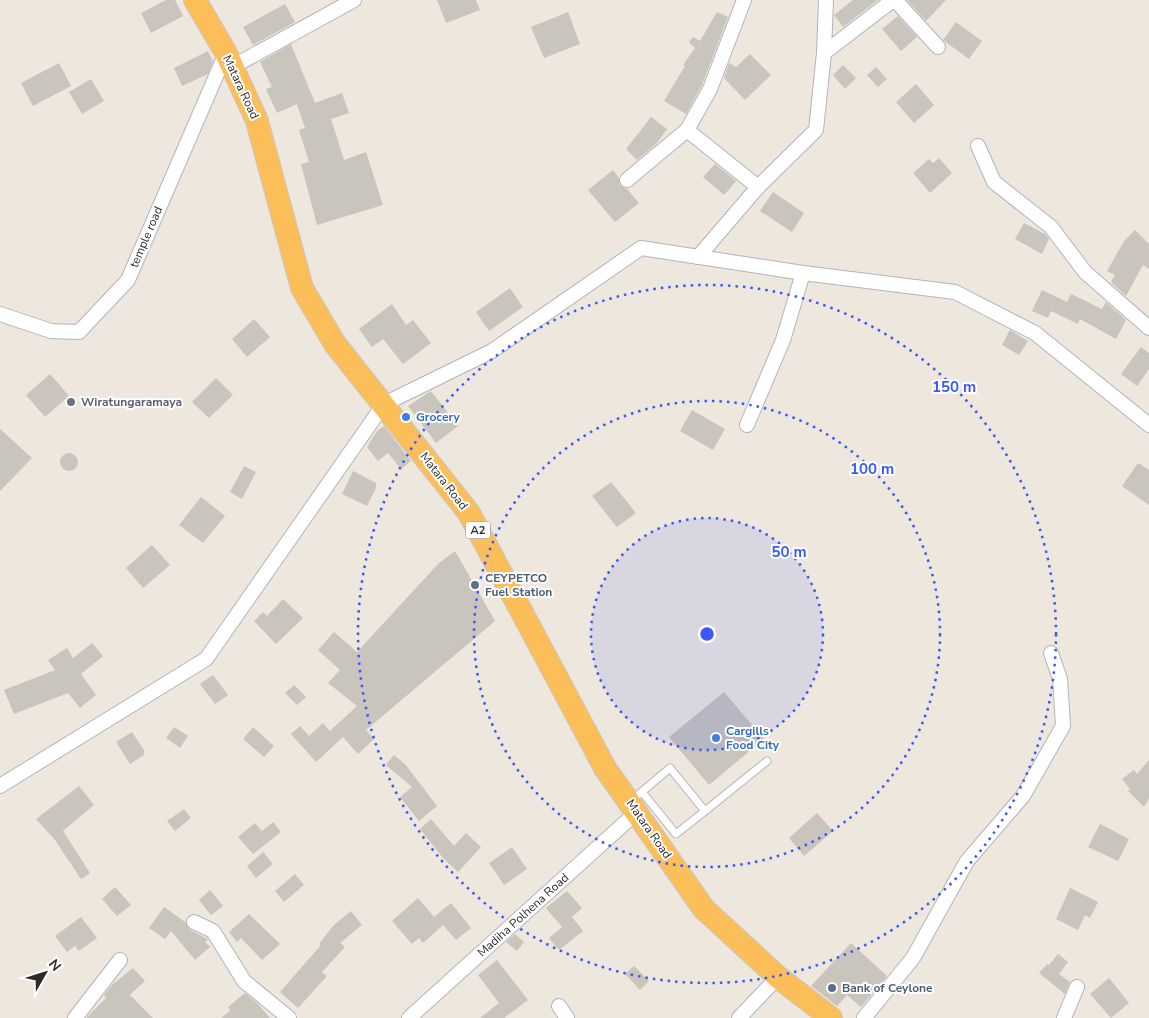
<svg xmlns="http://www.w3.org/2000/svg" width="1149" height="1018" viewBox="0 0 1149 1018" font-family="'Nunito Sans',sans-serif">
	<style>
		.building { fill: #c9c4bc }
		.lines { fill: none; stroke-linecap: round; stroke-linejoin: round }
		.service-casing { stroke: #b1b3c0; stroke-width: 9 }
		.minor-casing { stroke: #b1b3c0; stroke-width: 16 }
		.trunk-casing { stroke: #c8c8c8; stroke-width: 24 }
		.service { stroke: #fff; stroke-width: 7 }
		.minor { stroke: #fff; stroke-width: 14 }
		.trunk { stroke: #fcbe58; stroke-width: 22 }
		.ring { fill: none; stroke: #3958ff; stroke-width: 2.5; stroke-dasharray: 2.5 5 }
		.worship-dot { fill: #6b7280; stroke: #fff; stroke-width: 2 }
		.shop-dot { fill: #3f7fe0; stroke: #fff; stroke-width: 2 }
		.service-dot { fill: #5c6f8a; stroke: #fff; stroke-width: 2 }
		.labels { text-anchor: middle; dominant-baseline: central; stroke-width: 4; stroke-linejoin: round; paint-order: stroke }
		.shield { fill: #fff; stroke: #6b6b6b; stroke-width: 1 }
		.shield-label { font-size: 11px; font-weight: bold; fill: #2b2b2b }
		.street-label { font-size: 12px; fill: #2b2b2b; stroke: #fff }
		.worship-label { font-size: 12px; font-weight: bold; fill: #5b616d; stroke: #fff; text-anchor: start }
		.shop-label { font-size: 12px; font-weight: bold; fill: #366cbe; stroke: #fff; text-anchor: start }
		.service-label { font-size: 12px; font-weight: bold; fill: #4e5e75; stroke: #fff; text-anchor: start }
		.centre { fill: #3958ff; stroke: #fff; stroke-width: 2.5 }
		.ring-label { font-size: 15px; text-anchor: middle; font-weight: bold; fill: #3958ff; stroke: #fff; stroke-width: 4; stroke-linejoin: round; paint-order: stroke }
	</style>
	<rect width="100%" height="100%" fill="#eee7dd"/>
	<g class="building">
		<path d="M166,0H175L183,16L151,33L141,13Z"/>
		<path d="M437,0H476L480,10L446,23Z"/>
		<path d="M853,0H878L843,27L834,15Z"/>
		<path d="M907,0H946L926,21Z"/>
		<path d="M285,4L295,22L253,45L243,27Z"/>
		<path d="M568,12L580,44L544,58L531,27Z"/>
		<path d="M717,12L728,17L702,85L686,114L664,101L685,66L683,65L695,48L689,42L693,37L700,41Z"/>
		<path d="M898,16L917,37L901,51L882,29Z"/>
		<path d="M956,22L982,41L969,59L943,40Z"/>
		<path d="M291,44L315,103L342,93L349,113L331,119L344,160L366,152L383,205L317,225L301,164L309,162L299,130L305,128L297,104L277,113L266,89L272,87L260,62Z"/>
		<path d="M208,51L213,61L208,74L182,86L174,68Z"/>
		<path d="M750,54L771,75L745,100L724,78L729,63L736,67Z"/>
		<path d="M59,63L71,86L33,106L21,83Z"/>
		<path d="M843,65L856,78L845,89L833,75Z"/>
		<path d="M876,67L887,79L878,87L867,75Z"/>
		<path d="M91,79L104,101L82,114L69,92Z"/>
		<path d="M916,84L934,105L914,123L896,102Z"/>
		<path d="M651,117L667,129L656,144L637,160L626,149Z"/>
		<path d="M939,158L952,173L930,193L913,173L929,159L933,163Z"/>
		<path d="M715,164L736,181L724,195L703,177Z"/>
		<path d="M613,170L619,178L620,185L627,189L639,203L615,222L588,190Z"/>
		<path d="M773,192L804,213L792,232L760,211Z"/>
		<path d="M1024,223L1045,234L1049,239L1042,254L1015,239Z"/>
		<path d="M1135,230L1149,244V269L1143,265L1126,296L1111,282L1115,275L1107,271L1124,241Z"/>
		<path d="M510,288L523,307L489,331L476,312Z"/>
		<path d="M1042,290L1067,302L1071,294L1102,309L1106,302L1126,320L1116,339L1080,319L1078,324L1051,311L1048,318L1032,311Z"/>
		<path d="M392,304L406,325L413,320L431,343L403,364L383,339L372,347L359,329Z"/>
		<path d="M254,319L270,337L247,357L232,339Z"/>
		<path d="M1010,330L1028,341L1019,355L1002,345Z"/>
		<path d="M1141,347L1149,353V369L1137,386L1121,374Z"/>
		<path d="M50,374L69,396L45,417L26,395Z"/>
		<path d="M216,378L233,395L209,418L192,402Z"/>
		<path d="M431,391L458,426L436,443L408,406Z"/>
		<path d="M692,410L725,429L713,450L680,431Z"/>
		<path d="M384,426L411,461L401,469L388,453L378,461L367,447L377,431Z"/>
		<path d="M0,429L32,458L0,491Z"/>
		<circle cx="69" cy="462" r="9"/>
		<path d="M1138,463L1149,470V505L1122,486Z"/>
		<path d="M244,466L256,472L242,499L230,492Z"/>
		<path d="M353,471L376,483V488L367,506L342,494Z"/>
		<path d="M611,482L636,513L617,527L592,496Z"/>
		<path d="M201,497L225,516L203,543L179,525Z"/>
		<path d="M152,545L170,565L143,588L126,568Z"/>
		<path d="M455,551L495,621L366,730L374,739L358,754L343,737L316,762L291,734L300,726L309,736L323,723L330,731L357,706L328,683L340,670L318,650L334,632L357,652L439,563Z"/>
		<path d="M283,599L303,618L276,644L254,621L263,612L267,616Z"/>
		<path d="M92,643L103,656L81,674L96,695L80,708L68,693L14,714L4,690L55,670L48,660L67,648L73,658Z"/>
		<path d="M213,675L228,695L215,704L200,684Z"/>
		<path d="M294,685L306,697L297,705L285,693Z"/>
		<path d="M724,692L764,739L709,785L669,737Z"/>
		<path d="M174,727L188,736L180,748L166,738Z"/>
		<path d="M253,727L274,746L264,757L243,739Z"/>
		<path d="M132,732L144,750V755L130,764L116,742Z"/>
		<path d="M394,755L405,764L437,806L419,821L400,797L412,787L386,765Z"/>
		<path d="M1149,760V798L1144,807L1128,791L1130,789L1122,779L1134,770L1137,774Z"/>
		<path d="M79,786L94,805L63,831L90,873L81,879L55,840L36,819Z"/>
		<path d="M184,809L191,818L175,831L167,821Z"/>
		<path d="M817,813L833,831L804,856L789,838Z"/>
		<path d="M431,819L454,846L466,833L481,847L458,872L443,858L420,829Z"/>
		<path d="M273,822L281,832L253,854L238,837L255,823L262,831Z"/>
		<path d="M1100,824L1129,839L1118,861L1088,847Z"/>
		<path d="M512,847L527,869L504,885L489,863Z"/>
		<path d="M263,852L273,864L256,878L247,866Z"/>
		<path d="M295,874L304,885L284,902L275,891Z"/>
		<path d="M115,887L131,905L117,916L102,899Z"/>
		<path d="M1070,888L1098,902L1090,918L1085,915L1078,930L1056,919Z"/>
		<path d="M210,890L223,906L211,915L199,900Z"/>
		<path d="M567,891L582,908L572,917L583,931L559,950L549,938L562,927L546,908Z"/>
		<path d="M418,898L434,917L451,903L471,928L456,940L443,925L423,943L419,938L412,944L392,921Z"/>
		<path d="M164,907L185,922L190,930L208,939L205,942L210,947L195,960L171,931L165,939L149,928Z"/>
		<path d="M351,911L362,925L340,943L345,947L322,972L327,976L298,1008L280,992L321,945L319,944L333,926Z"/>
		<path d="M249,914L280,944L262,960L241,938L237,942L229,932Z"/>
		<path d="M81,917L97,938L79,951L75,946L67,952L55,936Z"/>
		<path d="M515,934L524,942L517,951L506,942Z"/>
		<path d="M851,943L887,976L861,1007L847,995L837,1006L811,986Z"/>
		<path d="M1058,954L1068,962L1059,974L1070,982L1065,994L1039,973L1047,964L1049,965Z"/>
		<path d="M497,960L528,1000L504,1018H480L499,1003L478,975Z"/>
		<path d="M634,966L649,981L640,990L625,974Z"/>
		<path d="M133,968L145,981L130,995L153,1018H86L106,998L104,995L113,984Z"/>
		<path d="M1109,978L1129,1003L1111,1018L1090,994Z"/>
		<path d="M245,993L258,1004L270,1018H221L230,1011L228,1007Z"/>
	</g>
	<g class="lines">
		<defs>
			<g id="service">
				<path d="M632,800L670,768L705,811L676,834L642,792"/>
				<path d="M705,811L767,761"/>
			</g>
			<g id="minor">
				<path d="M744,0L710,89L687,130L758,187"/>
				<path d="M895,0L938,47"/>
				<path d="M824,53L893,0"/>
				<path d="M232,67L354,0"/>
				<path d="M978,146L994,182L1051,227L1085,272L1149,328"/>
				<path d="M627,180L687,130"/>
				<path d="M698,257L758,187L816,130L824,53L826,0"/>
				<path d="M0,314L51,331L79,332L128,280L226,53"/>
				<path d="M747,425L783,340L803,273"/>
				<path d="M0,786L206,659L384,404L492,351L641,248L803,273L955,292L1035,333L1149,425"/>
				<path d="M194,922L213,931L244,981L289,1018"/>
				<path d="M559,1006L567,1018"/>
				<path d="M75,1018L120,960"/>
				<path d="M409,1018L637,812"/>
				<path d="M739,1018L778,977"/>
				<path d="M864,1018L913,958L967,861L1023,796L1063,726L1060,679L1051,653"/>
				<path d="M1064,1018L1077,987"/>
			</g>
			<path id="trunk" d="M195,0L226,53L257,121L302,288L335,344L469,513L605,768L704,909L778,977L831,1018"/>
		</defs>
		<use href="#service" class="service-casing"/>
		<use href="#minor" class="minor-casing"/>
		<use href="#trunk" class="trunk-casing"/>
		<use href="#service" class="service"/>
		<use href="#minor" class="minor"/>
		<use href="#trunk" class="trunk"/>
	</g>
	<circle cx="707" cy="634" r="116" fill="#3958ff" fill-opacity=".12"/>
	<g class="ring">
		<circle cx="707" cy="634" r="116"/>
		<circle cx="707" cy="634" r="233"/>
		<circle cx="707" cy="634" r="349"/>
	</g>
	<circle class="worship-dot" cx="71" cy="402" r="5"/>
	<g class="shop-dot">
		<circle cx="406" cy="417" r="5"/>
		<circle cx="716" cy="738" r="5"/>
	</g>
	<g class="service-dot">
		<circle cx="475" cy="585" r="5"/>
		<circle cx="832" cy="988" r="5"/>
	</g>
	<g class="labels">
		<rect class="shield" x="465.5" y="521.5" width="25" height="17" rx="4"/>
		<g class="shield-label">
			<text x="478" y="530">A2</text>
		</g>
		<g class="street-label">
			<text transform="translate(241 87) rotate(65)">Matara Road</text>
			<text transform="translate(146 237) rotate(-67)">temple road</text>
			<text transform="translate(444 481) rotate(52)">Matara Road</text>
			<text transform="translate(649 829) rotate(55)">Matara Road</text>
			<text transform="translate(523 915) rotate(-42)">Madiha Polhena Road</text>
		</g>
		<g class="worship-label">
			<text x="81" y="402">Wiratungaramaya</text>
		</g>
		<g class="shop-label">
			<text x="416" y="417">Grocery</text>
			<text x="726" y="731">Cargills<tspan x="726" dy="14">Food City</tspan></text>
		</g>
		<g class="service-label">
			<text x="485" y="578">CEYPETCO<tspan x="485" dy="14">Fuel Station</tspan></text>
			<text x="842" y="988">Bank of Ceylone</text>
		</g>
	</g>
	<circle cx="707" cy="634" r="8" class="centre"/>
	<g class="ring-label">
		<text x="954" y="392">150 m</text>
		<text x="872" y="474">100 m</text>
		<text x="789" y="557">50 m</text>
	</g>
	<g transform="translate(45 973) rotate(51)" stroke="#ffffff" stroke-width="4" paint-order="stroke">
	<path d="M0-4L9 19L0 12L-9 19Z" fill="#2b2b2b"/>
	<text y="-8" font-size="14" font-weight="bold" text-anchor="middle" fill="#2b2b2b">N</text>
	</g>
</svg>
